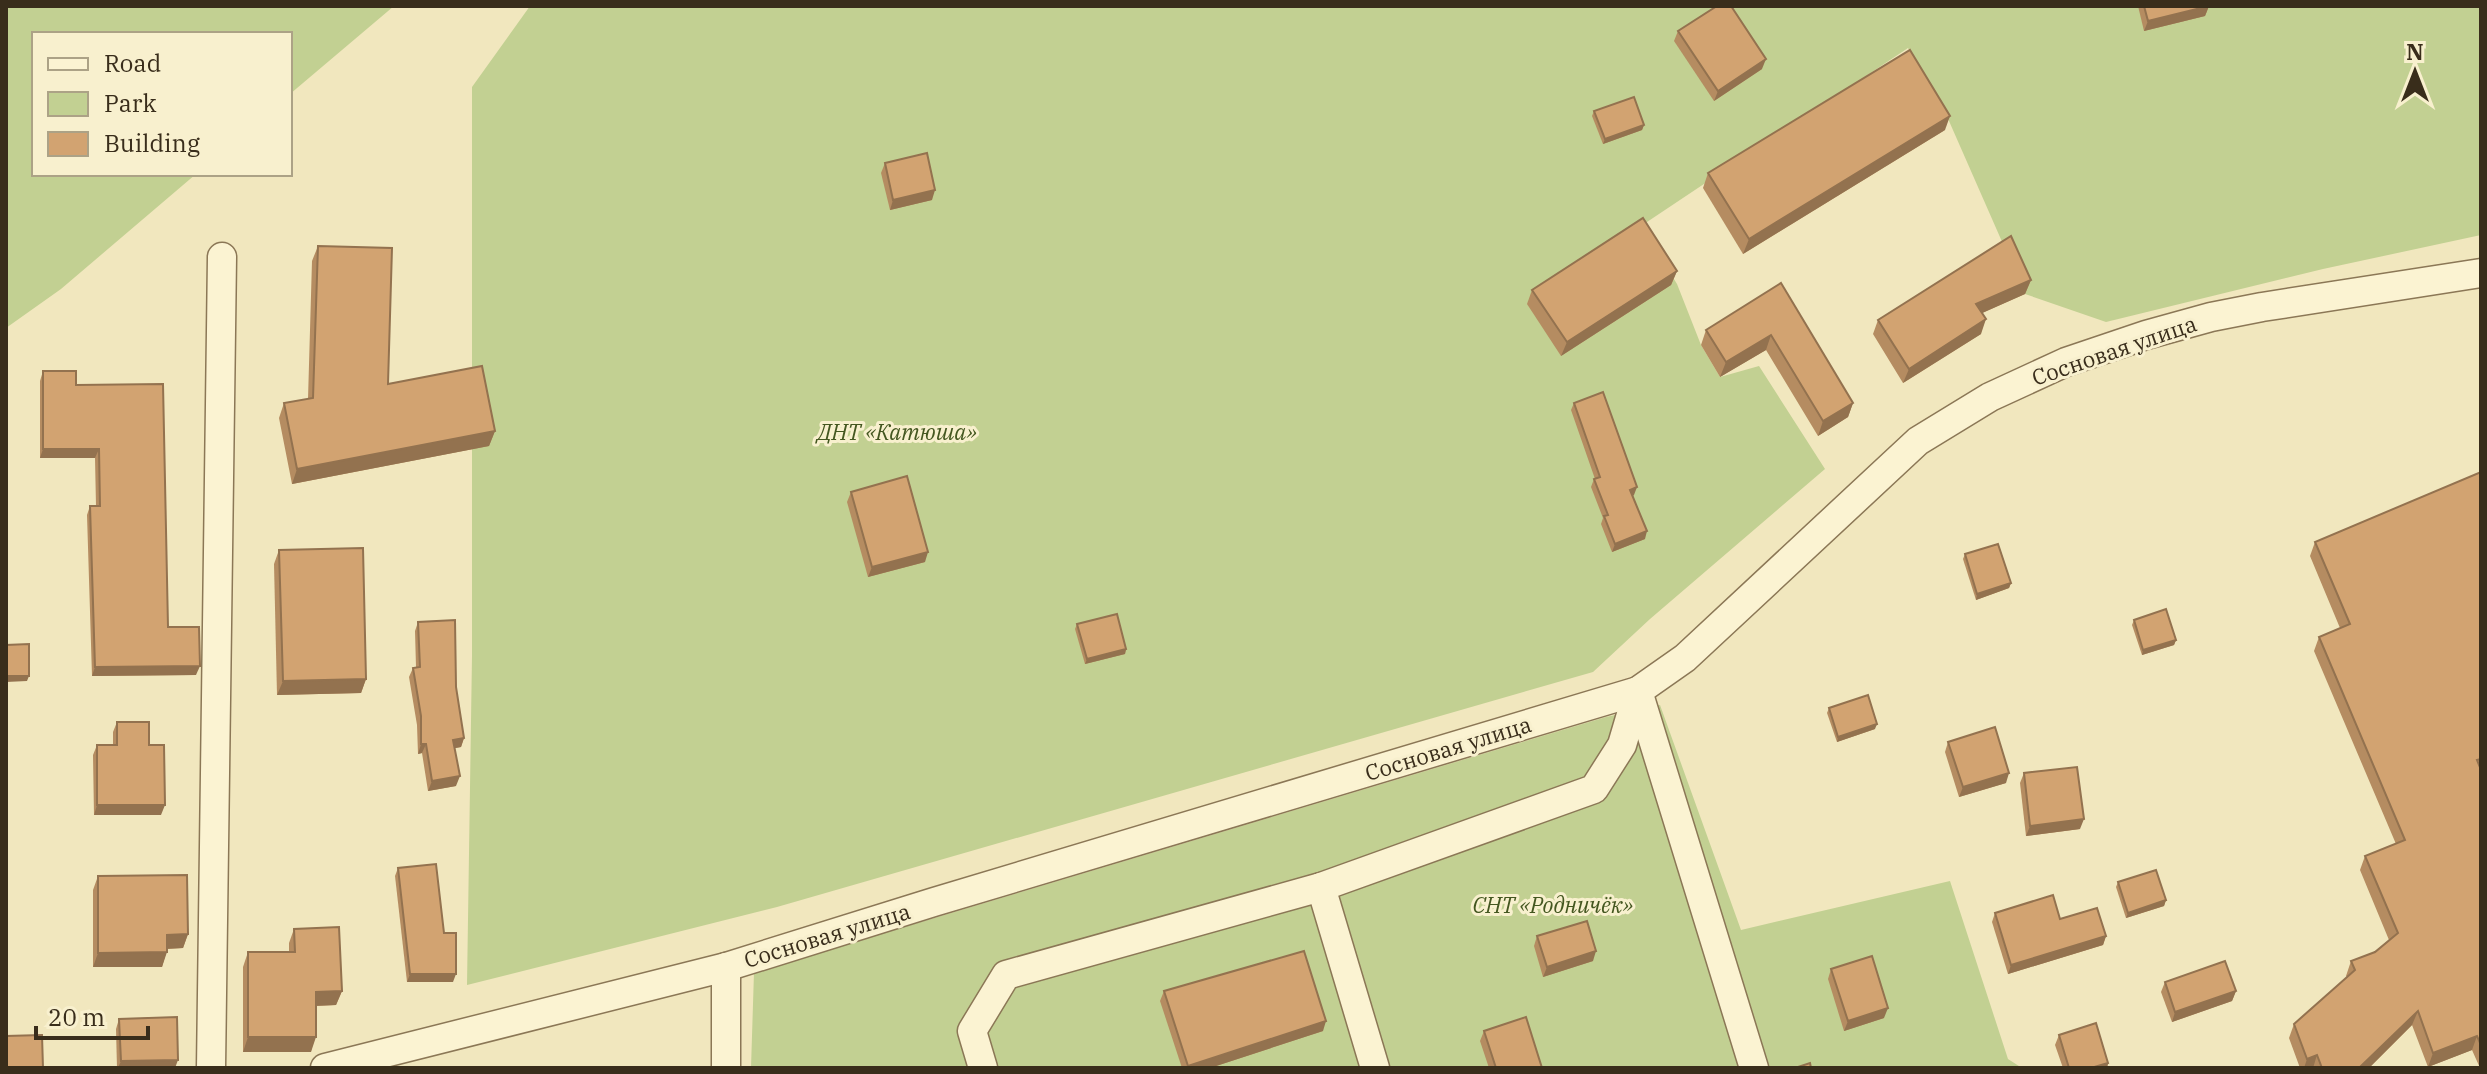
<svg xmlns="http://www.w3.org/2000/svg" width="2487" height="1074" viewBox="0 0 2487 1074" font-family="'IBM Plex Serif',serif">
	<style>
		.green { fill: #c2d092 }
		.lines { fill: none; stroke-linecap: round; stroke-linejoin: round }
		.street-casing { stroke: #8b7756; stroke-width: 31 }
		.street { stroke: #fbf3d2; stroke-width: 28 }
		.wall { fill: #b58c61 }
		.shaded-wall { fill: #93724f }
		.building { fill: #d2a371; stroke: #93724f; stroke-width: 2 }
		.labels { text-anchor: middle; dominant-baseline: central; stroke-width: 6; stroke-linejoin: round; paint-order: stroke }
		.street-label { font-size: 22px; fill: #392d1b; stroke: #f8f0ce }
		.park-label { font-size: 22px; font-style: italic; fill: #445720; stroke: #f8f0ce }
	</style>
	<rect width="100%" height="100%" fill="#f1e7be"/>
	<g class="green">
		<path d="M6,6H394L290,94V34H34V174H196L61,289L6,328Z"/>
		<path d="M530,6H2481V235L2323,269L2106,322L2025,294L1949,121L1908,48L1641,226L1677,284L1701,345L1720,377L1759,366L1825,469L1650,619L1593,672L777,907L467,985L472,656V87Z"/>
		<path d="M1660,705L1741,930L1950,881L2008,1059L2022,1068H751L754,972L1606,717Z"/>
	</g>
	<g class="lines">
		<defs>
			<g id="street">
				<path d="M1638,691L1754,1068"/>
				<path d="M1321,887L1375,1068"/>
				<path d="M211,1068L222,257"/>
				<path d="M325,1068L726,967L934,902L1638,691L1685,658L1918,441L1990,397L2066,362L2146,335L2211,317L2262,307L2481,273"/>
				<path d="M726,1068V967"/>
				<path d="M983,1068L972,1031L1006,975L1321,887L1594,789L1622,745L1638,691"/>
			</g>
		</defs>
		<use href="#street" class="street-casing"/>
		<use href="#street" class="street"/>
	</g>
	<g class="wall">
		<path d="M2138,6H2209L2205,16L2144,31Z"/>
		<path d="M1678,31L1762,69L1714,101L1674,41Z"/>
		<path d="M1594,111L1644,125L1642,130L1603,144L1592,116Z"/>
		<path d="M1945,130L1743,254L1703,188L1708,173Z"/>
		<path d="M885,163L932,200L890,210L881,173Z"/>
		<path d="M318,246L388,384L495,431L489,446L292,484L279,418L284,403L308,399L312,261Z"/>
		<path d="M1677,271L1671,285L1561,356L1527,304L1532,290Z"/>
		<path d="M2031,280L2025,294L1982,313L1981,334L1903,383L1873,334L1878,320Z"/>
		<path d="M1781,283L1853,403L1848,417L1818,436L1766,350L1720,377L1701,345L1706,330Z"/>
		<path d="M43,371L76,385L168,627L196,675L92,676L87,515L90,506H96L95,458H40V381Z"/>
		<path d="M1574,403L1634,495L1633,496L1645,539L1612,552L1601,524L1603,518L1591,487L1594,479H1595L1571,410Z"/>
		<path d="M2481,472V1068H2480L2472,1050L2428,1067L2412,1025L2369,1068H2300L2289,1038L2294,1024L2347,977L2346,976L2351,961L2375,952L2389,940L2360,870L2365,856L2396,844L2314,651L2319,637L2340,628L2310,556L2315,542Z"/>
		<path d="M851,492L925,562L868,577L847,502Z"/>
		<path d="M279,550L366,679L361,693L277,695L274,564Z"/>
		<path d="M1965,554L2011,583L2009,588L1976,600L1963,559Z"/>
		<path d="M2134,620L2176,640L2174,645L2142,655L2132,625Z"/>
		<path d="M418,622L456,687L464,738L461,747L455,748L456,786L428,791L422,753L418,754L417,725L409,677L413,668L416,667L415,631Z"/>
		<path d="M1077,624L1126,649L1125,654L1085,664L1075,629Z"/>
		<path d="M1829,708L1875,729L1837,742L1827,713Z"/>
		<path d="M117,722L149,745L161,815H94L93,755L97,745H113V732Z"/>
		<path d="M1948,742L2006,783L1959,797L1945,752Z"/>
		<path d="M2024,773L2080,829L2026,836L2020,783Z"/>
		<path d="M398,868L444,933L453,982H407L395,876Z"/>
		<path d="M98,876L188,934L183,948L167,949L162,967H93V890Z"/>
		<path d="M2118,882L2166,900L2164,906L2126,918L2116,887Z"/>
		<path d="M1995,913L2060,919L2106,936L2103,945L2008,974L1992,922Z"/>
		<path d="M294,929L342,991L336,1005L316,1006L311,1052H243V967L248,952H289V943Z"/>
		<path d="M1537,936L1593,961L1543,977L1534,946Z"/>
		<path d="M1831,969L1884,1018L1844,1031L1828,979Z"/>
		<path d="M2165,982L2236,991L2232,1001L2172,1022L2161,992Z"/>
		<path d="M1164,991L1323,1031L1210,1068H1182L1160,1001Z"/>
		<path d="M119,1019L175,1068H117L116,1029Z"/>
		<path d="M1484,1031L1542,1068H1489L1480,1041Z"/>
		<path d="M2059,1035L2108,1063L2107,1068H2063L2055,1045Z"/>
	</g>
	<g class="shaded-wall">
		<path d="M2209,6L2205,16L2144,31L2148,21Z"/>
		<path d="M1766,59L1762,69L1714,101L1718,91Z"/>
		<path d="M1950,116L1945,130L1743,254L1749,239Z"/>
		<path d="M1644,125L1642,130L1603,144L1605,139Z"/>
		<path d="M935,190L932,200L890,210L893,200Z"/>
		<path d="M1677,271L1671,285L1561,356L1567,342Z"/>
		<path d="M2031,280L2025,294L1971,318L1976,304Z"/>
		<path d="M1986,319L1981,334L1903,383L1909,369Z"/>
		<path d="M1771,335L1766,350L1720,377L1726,362Z"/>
		<path d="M1853,403L1848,417L1818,436L1823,421Z"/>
		<path d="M495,431L489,446L292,484L297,469Z"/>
		<path d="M43,449H99L95,458H40Z"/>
		<path d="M1637,487L1634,495L1627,497L1630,490Z"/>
		<path d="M1647,531L1645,539L1612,552L1615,544Z"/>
		<path d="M928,552L925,562L868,577L872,567Z"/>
		<path d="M2011,583L2009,588L1976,600L1977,594Z"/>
		<path d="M2176,640L2174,645L2142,655L2143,650Z"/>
		<path d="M1126,649L1125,654L1085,664L1087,659Z"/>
		<path d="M200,666L196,675L92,676L95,667Z"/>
		<path d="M6,676H29L27,681L6,682Z"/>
		<path d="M366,679L361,693L277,695L283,681Z"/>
		<path d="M1877,724L1875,729L1837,742L1838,737Z"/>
		<path d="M464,738L461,747L450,749L453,740Z"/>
		<path d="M421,744H426L422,753L418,754Z"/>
		<path d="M2009,773L2006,783L1959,797L1963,787Z"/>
		<path d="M460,776L456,786L428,791L432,781Z"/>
		<path d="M97,805H165L161,815H94Z"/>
		<path d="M2084,819L2080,829L2026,836L2030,826Z"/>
		<path d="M2166,900L2164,906L2126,918L2128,913Z"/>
		<path d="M188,934L183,948L162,949L167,935Z"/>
		<path d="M2106,936L2103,945L2008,974L2011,965Z"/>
		<path d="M1596,951L1593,961L1543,977L1547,967Z"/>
		<path d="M167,952L162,967H93L98,953Z"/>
		<path d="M410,974H456L453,982H407Z"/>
		<path d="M342,991L336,1005L311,1006L316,992Z"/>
		<path d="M2236,991L2232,1001L2172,1022L2175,1012Z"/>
		<path d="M1888,1008L1884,1018L1844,1031L1848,1021Z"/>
		<path d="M2418,1011L2412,1025L2369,1068H2359Z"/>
		<path d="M1326,1021L1323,1031L1210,1068H1187L1188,1066Z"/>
		<path d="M2477,1036L2472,1050L2428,1067L2433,1053Z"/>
		<path d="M248,1037H316L311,1052H243Z"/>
		<path d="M2317,1055L2313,1068H2304L2307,1059Z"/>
		<path d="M178,1060L175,1068H118L121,1061Z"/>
		<path d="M2108,1063L2107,1068H2091Z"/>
	</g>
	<g class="building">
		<path d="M1717,6H1731L1766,59L1718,91L1678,31Z"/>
		<path d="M2144,6H2209L2148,21Z"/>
		<path d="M1910,50L1950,116L1749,239L1708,173Z"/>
		<path d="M1634,97L1644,125L1605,139L1594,111Z"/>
		<path d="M927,153L935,190L893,200L885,163Z"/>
		<path d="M1643,218L1677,271L1567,342L1532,290Z"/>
		<path d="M2011,236L2031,280L1976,304L1986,319L1909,369L1878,320Z"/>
		<path d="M318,246L392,248L388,384L482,366L495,431L297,469L284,403L313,398Z"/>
		<path d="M1781,283L1853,403L1823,421L1771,335L1726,362L1706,330Z"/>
		<path d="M43,371H76V385L163,384L168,627H199L200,666L95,667L90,506H100L99,449H43Z"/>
		<path d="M1603,392L1637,487L1630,490L1647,531L1615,544L1604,516L1608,515L1594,479L1600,477L1574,403Z"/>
		<path d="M2481,472V759L2477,760L2481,770V1045L2477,1036L2433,1053L2418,1011L2359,1068H2322L2317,1055L2307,1059L2294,1024L2355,970L2351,961L2375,952L2398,933L2365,856L2405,840L2319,637L2350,624L2315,542Z"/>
		<path d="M907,476L928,552L872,567L851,492Z"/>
		<path d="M1998,544L2011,583L1977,594L1965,554Z"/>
		<path d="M363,548L366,679L283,681L279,550Z"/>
		<path d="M2166,609L2176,640L2143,650L2134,620Z"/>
		<path d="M1117,614L1126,649L1087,659L1077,624Z"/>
		<path d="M455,620L456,687L464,738L453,740L460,776L432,781L426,744H421V716L413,668L420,667L418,622Z"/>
		<path d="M29,644V676H6V645Z"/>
		<path d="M1868,695L1877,724L1838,737L1829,708Z"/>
		<path d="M117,722H149V745H164L165,805H97V745H117Z"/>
		<path d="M1995,727L2009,773L1963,787L1948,742Z"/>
		<path d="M2077,767L2084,819L2030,826L2024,773Z"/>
		<path d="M436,864L444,933H456V974H410L398,868Z"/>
		<path d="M2156,870L2166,900L2128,913L2118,882Z"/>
		<path d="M187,875L188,934L167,935V952L98,953V876Z"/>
		<path d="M2053,895L2060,919L2097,908L2106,936L2011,965L1995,913Z"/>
		<path d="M1587,921L1596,951L1547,967L1537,936Z"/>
		<path d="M339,927L342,991L316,992V1037H248V952H295L294,929Z"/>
		<path d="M1304,951L1326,1021L1188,1066L1164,991Z"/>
		<path d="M1872,956L1888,1008L1848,1021L1831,969Z"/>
		<path d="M2225,961L2236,991L2175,1012L2165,982Z"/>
		<path d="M177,1017L178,1060L121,1061L119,1019Z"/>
		<path d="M1526,1017L1542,1068H1496L1484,1031Z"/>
		<path d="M2096,1023L2108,1063L2091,1068H2069L2059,1035Z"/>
		<path d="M42,1035L43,1068H6V1036Z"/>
		<path d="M1810,1063L1811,1068H1795Z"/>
	</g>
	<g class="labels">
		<g class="street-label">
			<text transform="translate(2114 350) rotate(-19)">Сосновая улица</text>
			<text transform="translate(1448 748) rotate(-17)">Сосновая улица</text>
			<text transform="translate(827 935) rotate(-17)">Сосновая улица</text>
		</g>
		<g class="park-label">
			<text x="897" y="431">ДНТ «Катюша»</text>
			<text x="1553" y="904">СНТ «Родничёк»</text>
		</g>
	</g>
	<rect width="2487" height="1074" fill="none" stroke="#392d1b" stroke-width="16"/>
	<rect x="32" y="32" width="260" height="144" fill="#f8f0ce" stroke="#aca286" stroke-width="2"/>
	<rect x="48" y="58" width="40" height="12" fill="#fbf3d2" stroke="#aca286" stroke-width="2"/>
	<text x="104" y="72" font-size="24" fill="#392d1b">Road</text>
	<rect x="48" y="92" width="40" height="24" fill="#c2d092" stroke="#aca286" stroke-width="2"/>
	<text x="104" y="112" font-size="24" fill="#392d1b">Park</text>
	<rect x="48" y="132" width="40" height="24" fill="#d2a371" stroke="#aca286" stroke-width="2"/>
	<text x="104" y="152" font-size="24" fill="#392d1b">Building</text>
	<g transform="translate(2415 72)" stroke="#f8f0ce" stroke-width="6" paint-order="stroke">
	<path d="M0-6L14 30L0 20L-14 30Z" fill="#392d1b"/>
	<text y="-12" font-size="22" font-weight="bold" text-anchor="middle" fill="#392d1b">N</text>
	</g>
	<path d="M36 1026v12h112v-12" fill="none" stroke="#392d1b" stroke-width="4"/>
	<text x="48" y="1026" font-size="24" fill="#392d1b" stroke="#f8f0ce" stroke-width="6" paint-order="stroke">20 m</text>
</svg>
